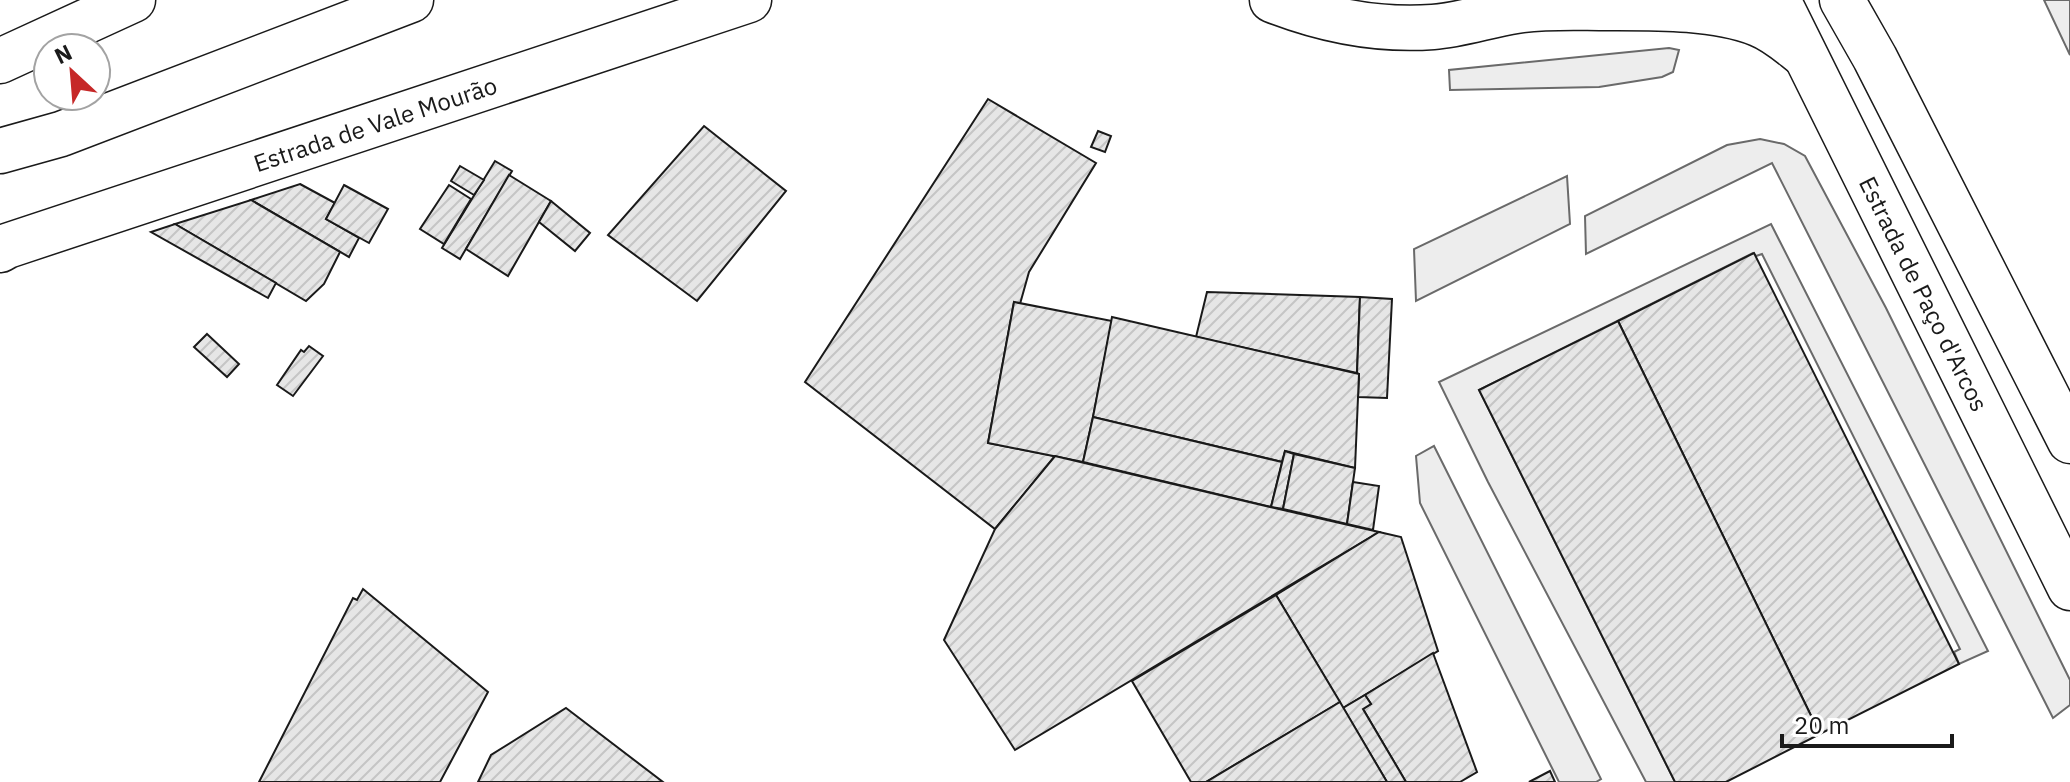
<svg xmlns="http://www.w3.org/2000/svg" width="2070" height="782" viewBox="0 0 2070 782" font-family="'IBM Plex Sans',sans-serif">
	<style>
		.built { fill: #ededed; stroke: #6a6a6a; stroke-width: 2 }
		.building { fill: url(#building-hatch); stroke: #1a1a1a; stroke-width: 2 }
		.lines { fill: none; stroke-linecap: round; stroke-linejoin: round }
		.minor-casing { stroke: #1a1a1a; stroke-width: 47 }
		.major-casing { stroke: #1a1a1a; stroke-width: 47 }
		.highway-casing { stroke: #1a1a1a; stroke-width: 47 }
		.minor { stroke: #fff; stroke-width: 44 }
		.major { stroke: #fff; stroke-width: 44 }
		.highway { stroke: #fff; stroke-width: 44 }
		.labels { text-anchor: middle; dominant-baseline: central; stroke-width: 6; stroke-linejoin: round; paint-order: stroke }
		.street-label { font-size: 24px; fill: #1a1a1a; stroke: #fff }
	</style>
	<defs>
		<pattern id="building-hatch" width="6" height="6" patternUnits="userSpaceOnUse" patternTransform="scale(2)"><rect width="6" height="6" fill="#e6e6e6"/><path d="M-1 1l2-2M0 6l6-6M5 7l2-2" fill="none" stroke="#c5c5c5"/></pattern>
	</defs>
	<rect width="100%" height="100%" fill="#fff"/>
	<g class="built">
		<path d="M2044,0H2070V55Z"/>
		<path d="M1669,48L1679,50L1673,72L1662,77L1599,87L1450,90L1449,70Z"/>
		<path d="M1760,139L1784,144L1805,156L1886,308L2070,680V705L2053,718L1772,163L1586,254L1585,216L1727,145Z"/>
		<path d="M1567,176L1570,224L1416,301L1414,249Z"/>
		<path d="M1771,224L1988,651L1959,664L1954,652L1960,649L1762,254L1756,256L1753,253L1479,390L1675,782H1646L1488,482L1439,382Z"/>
		<path d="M1434,446L1601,779L1596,782H1559L1420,503L1416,456Z"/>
	</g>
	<g class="building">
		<path d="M988,99L1096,163L1029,272L1020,304L1014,302L988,443L1055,456L995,529L805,382Z"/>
		<path d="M704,126L786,191L697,301L608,235Z"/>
		<path d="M1098,131L1111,136L1105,152L1091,147Z"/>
		<path d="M495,161L512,171L460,259L442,248Z"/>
		<path d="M460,166L484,180L474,195L451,181Z"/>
		<path d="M509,175L551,201L508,276L466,249Z"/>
		<path d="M300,184L335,203L326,219L359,238L349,257L251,200Z"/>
		<path d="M344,185L388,209L369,243L326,219Z"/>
		<path d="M449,185L471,199L444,244L420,229Z"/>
		<path d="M251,200L340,252L324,284L306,301L175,224Z"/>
		<path d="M551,201L590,233L575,251L539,222Z"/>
		<path d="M175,224L276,283L268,298L151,232Z"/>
		<path d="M1754,253L1959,664L1820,734L1618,321Z"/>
		<path d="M1207,292L1360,297L1357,373L1196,337Z"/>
		<path d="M1360,297L1392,299L1387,398L1358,397L1359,374L1357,373Z"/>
		<path d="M1014,302L1112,321L1093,417L1083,462L988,443Z"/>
		<path d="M1112,317L1359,374L1355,468L1285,451L1282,462L1093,417Z"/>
		<path d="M1618,321L1820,734L1726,782H1675L1479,390Z"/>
		<path d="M207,334L239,364L227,377L194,347Z"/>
		<path d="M309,346L323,356L293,396L277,385L301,350L304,352Z"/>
		<path d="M1093,417L1282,462L1271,507L1083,462Z"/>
		<path d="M1285,451L1294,454L1283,509L1271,507Z"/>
		<path d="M1294,454L1355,468L1347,524L1283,509Z"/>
		<path d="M1055,456L1270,507L1379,532L1015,750L944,640L995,529Z"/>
		<path d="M1353,482L1379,486L1373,530L1347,524Z"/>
		<path d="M1379,532L1401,537L1438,651L1343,708L1276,595Z"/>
		<path d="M363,589L488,692L440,782H259L353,598L357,600Z"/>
		<path d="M1276,595L1340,702L1206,782H1191L1132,681Z"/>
		<path d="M1433,653L1477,772L1460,782H1406L1363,709L1371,704L1365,695Z"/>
		<path d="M1365,695L1371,704L1363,709L1406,782H1387L1343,708Z"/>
		<path d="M1340,702L1387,782H1206Z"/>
		<path d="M566,708L663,782H478L491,755Z"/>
		<path d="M1550,771L1555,782H1529Z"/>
	</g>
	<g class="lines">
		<defs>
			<g id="minor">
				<path d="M1272,0C1323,20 1378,31 1433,27C1461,25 1489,15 1516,11C1547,6 1577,8 1608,8C1655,8 1714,7 1758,24C1776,31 1789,43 1803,54"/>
				<path id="s1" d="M0,250L7,246L749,0"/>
			</g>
			<g id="major">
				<path id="s2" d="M1778,0L2070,588"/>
				<path d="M1842,0L1875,58L2070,441"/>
			</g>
			<g id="highway">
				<path d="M0,61L133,0"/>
				<path d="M0,151L61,134L411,0"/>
			</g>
		</defs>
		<use href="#minor" class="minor-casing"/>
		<use href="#major" class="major-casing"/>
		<use href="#highway" class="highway-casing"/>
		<use href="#minor" class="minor"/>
		<use href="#major" class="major"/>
		<use href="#highway" class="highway"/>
	</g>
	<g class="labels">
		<g class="street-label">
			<text stroke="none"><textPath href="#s1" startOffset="396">Estrada de Vale Mourão</textPath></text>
			<text stroke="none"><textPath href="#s2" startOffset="328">Estrada de Paço d'Arcos</textPath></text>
		</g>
	</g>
	<g transform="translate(72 72) rotate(334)"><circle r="38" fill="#ffffff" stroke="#a3a3a3" stroke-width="2"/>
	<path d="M0-6L14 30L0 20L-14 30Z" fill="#c62828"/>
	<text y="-12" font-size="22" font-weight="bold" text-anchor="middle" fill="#1a1a1a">N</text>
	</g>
	<path d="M1782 734v12h170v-12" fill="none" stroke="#1a1a1a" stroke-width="4"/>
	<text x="1794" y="734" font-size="24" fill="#1a1a1a" stroke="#ffffff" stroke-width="6" paint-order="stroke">20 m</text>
</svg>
